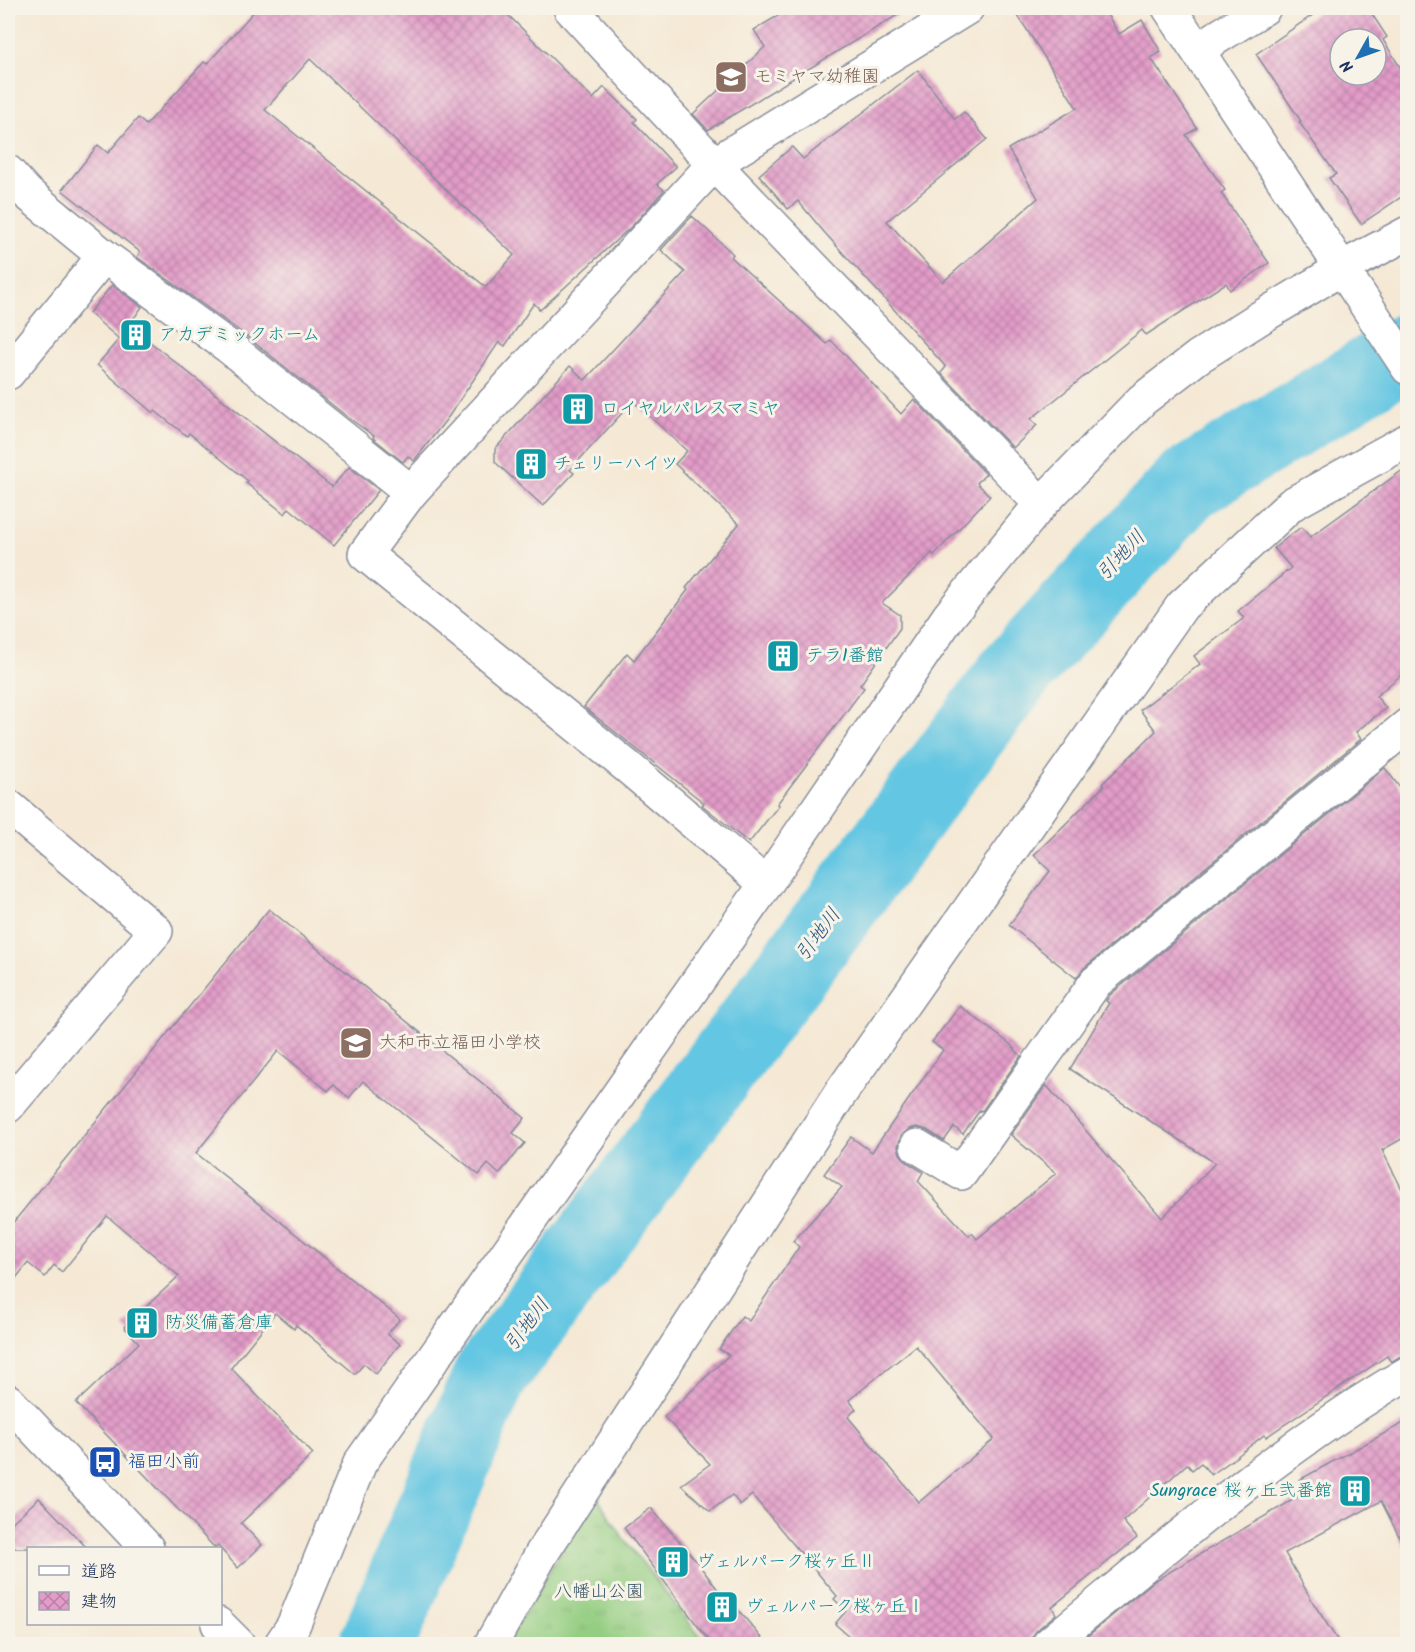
<svg xmlns="http://www.w3.org/2000/svg" width="1415" height="1652" viewBox="0 0 1415 1652" font-family="Kalam,'Klee One',sans-serif">
	<style>
		.grass { fill: url(#grass-tufts); stroke: #587e70; stroke-width: 1.5 }
		.lines { fill: none; stroke-linecap: round; stroke-linejoin: round }
		.river { stroke: #64c6e2; stroke-width: 75 }
		.building { fill: url(#building-cross-hatch); fill-rule: evenodd }
		.minor-casing { stroke: #888c9a; stroke-width: 36 }
		.minor { stroke: #fff; stroke-width: 33 }
		.labels { text-anchor: middle; dominant-baseline: central; stroke-width: 6; stroke-linejoin: round; paint-order: stroke }
		.education-label { font-size: 18px; fill: #785e54; stroke: #f7f3e8; text-anchor: start }
		.culture-label { font-size: 18px; fill: #0d838f; stroke: #f7f3e8; text-anchor: start }
		.transit-label { font-size: 18px; fill: #164399; stroke: #f7f3e8; text-anchor: start }
		.park-label { font-size: 18px; fill: #395767; stroke: #f7f3e8 }
		.water-label { font-size: 20px; font-style: italic; fill: #2d557f; stroke: #f7f3e8 }
	</style>
	<defs>
		<pattern id="grass-tufts" width="24" height="20" patternUnits="userSpaceOnUse" patternTransform="scale(1.5)"><rect width="24" height="20" fill="#94ce82"/><path d="M3 7l-1-3M5 7V3M7 7l1-3M15 17l-1-3M17 17v-4M19 17l1-3" fill="none" stroke="#7fb173"/></pattern>
		<pattern id="building-cross-hatch" width="8" height="8" patternUnits="userSpaceOnUse" patternTransform="scale(1.5)"><rect width="8" height="8" fill="#e39cc8"/><path d="M0 0l8 8M0 8l8-8" fill="none" stroke="#b780a6"/></pattern>
	</defs>
	<rect width="100%" height="100%" fill="#f7f3e8"/>
	<filter id="ink" filterUnits="userSpaceOnUse"><feTurbulence type="fractalNoise" baseFrequency=".0167" numOctaves="2"/><feDisplacementMap in="SourceGraphic" scale="12" xChannelSelector="R" yChannelSelector="G"/><feConvolveMatrix kernelMatrix="1 2 1 2 8 2 1 2 1" color-interpolation-filters="sRGB"/></filter>
	<filter id="wash" filterUnits="userSpaceOnUse"><feTurbulence type="fractalNoise" baseFrequency=".008" numOctaves="4" result="noise"/><feDisplacementMap in="SourceGraphic" scale="24" xChannelSelector="R" yChannelSelector="G"/><feGaussianBlur stdDeviation="1.35" result="paint"/><feColorMatrix in="noise" values="0 0 0 0 0 0 0 0 0 0 0 0 0 0 0 0 0 1.4 0 .05"/><feComposite in="paint" operator="in"/></filter>
	<g filter="url(#wash)">
		<rect width="100%" height="100%" fill="#f5e9d5"/>
		<path class="grass" d="M595,1494L624,1539L706,1644H506Z"/>
		<g class="lines">
			<path class="river" d="M377,1644L490,1376L1016,671L1187,485L1408,350"/>
		</g>
		<g id="blocks">
			<g class="building">
				<path d="M257,8H501L593,99L604,87L637,119L634,122L676,167L657,184L664,190L633,225L540,310L534,303L505,346L499,342L449,416L414,461L408,456L403,462L373,438L374,436L350,419L241,332L137,257L140,252L62,190L98,145L108,153L138,118L146,125L204,62L207,64ZM310,59L514,255L486,287L265,110Z"/>
				<path d="M791,8H909L708,130L693,114L765,47L754,30Z"/>
				<path d="M1013,8H1103L1119,34L1142,20L1161,52L1151,58L1197,128L1186,135L1225,190L1221,193L1269,263L1230,290L1226,283L1146,335L1142,330L1031,419L1037,425L1013,448L941,373L946,367L824,232L798,201L788,209L759,175L792,147L803,159L918,70L955,119L964,112L987,139L887,221L943,282L1038,198L1008,149L1077,108Z"/>
				<path d="M1323,8H1368L1387,37L1383,40L1407,78V193L1361,224L1329,178L1336,174L1299,122L1301,121L1256,54ZM1340,39H1376V75H1340Z"/>
				<path d="M692,216L733,254L731,257L827,344L831,340L901,414L914,399L986,474L977,483L990,496L934,555L932,553L882,603L900,615V628L860,685L864,688L777,804L779,805L749,843L702,805L704,803L584,707L627,653L634,660L688,590L686,588L739,524L675,464L687,451L633,401L570,470L574,473L543,506L495,462V449L570,366L585,380L685,272L661,250Z"/>
				<path d="M112,285L142,307L119,339L89,313Z"/>
				<path d="M130,326L332,487L349,467L379,490L334,545L289,508L285,514L246,483L248,481L189,433L187,436L155,411L153,413L97,365Z"/>
				<path d="M1407,467V670L1376,696L1386,708L1356,732L1361,739L1084,968L1076,978L1009,925L1050,871L1034,855L1104,786L1102,784L1156,731L1140,710L1200,664L1194,656L1244,618L1238,611L1291,568L1274,548L1301,527L1310,537Z"/>
				<path d="M1385,768L1407,797V1136L1382,1150L1407,1199V1354L1399,1357L1391,1362L1387,1356L1266,1437L1264,1435L1235,1458L1211,1475L1201,1463L1192,1470L1187,1464L1123,1521L1137,1538L1052,1607L1056,1614L1037,1630L1032,1637L1031,1644H858L835,1624L846,1611L834,1599L837,1596L752,1495L740,1505L732,1495L710,1511L681,1485L710,1464L664,1417L729,1355L719,1349L742,1316L749,1321L799,1247L793,1241L842,1187L824,1174L851,1137L872,1152L943,1050L932,1042L960,1006L1010,1044L1021,1056L982,1111L980,1110L963,1134L954,1127L944,1141L927,1130L917,1127L909,1129L901,1136L898,1146L900,1154L907,1162L923,1172L918,1181L969,1236L972,1233L977,1239L1056,1173L1011,1135L1046,1085L1162,1218L1215,1163L1070,1069L1109,1003L1106,1001L1110,995ZM916,1346L994,1439L919,1502L848,1417L856,1409L849,1400Z"/>
				<path d="M269,909L525,1118L513,1133L525,1143L499,1174L488,1164L479,1175L363,1081L349,1098L334,1085L328,1091L278,1051L196,1153L400,1319L387,1334L400,1344L376,1374L364,1364L355,1374L296,1325L294,1329L275,1313L231,1368L313,1454L241,1523L262,1545L238,1568L218,1546L215,1548L76,1403L139,1343L124,1327L179,1276L107,1216L62,1272L54,1265L45,1277L28,1263L8,1288V1229Z"/>
				<path d="M1407,1421V1552L1381,1501L1285,1553L1314,1604L1340,1644H1078L1154,1581L1308,1491L1299,1480Z"/>
				<path d="M39,1498L87,1548H8V1526Z"/>
				<path d="M651,1508L696,1561L722,1595L724,1593L767,1644H713L703,1633L624,1528Z"/>
			</g>
		</g>
	</g>
	<g filter="url(#ink)">
		<use href="#blocks" fill-opacity="0" stroke="#888c9a" stroke-width="1.5"/>
		<g class="lines">
			<defs>
				<g id="minor">
					<path d="M570,8L714,164L1041,504"/>
					<path d="M1169,8L1408,368"/>
					<path d="M1197,50L1264,8"/>
					<path d="M8,172L27,193L104,256L229,347L411,492"/>
					<path d="M8,373L104,256"/>
					<path d="M8,806L156,931L8,1106"/>
					<path d="M766,884L629,768L365,554L411,492L714,164L967,8"/>
					<path d="M917,1146L961,1173L1096,982L1408,725"/>
					<path d="M8,1401L147,1548"/>
					<path d="M218,1624L238,1644"/>
					<path d="M281,1644L293,1626L360,1463L766,884L949,616L1041,504L1142,400L1198,357L1258,319L1342,268L1408,233"/>
					<path d="M491,1644L542,1553L840,1094L1182,606L1292,504L1408,440"/>
					<path d="M1049,1644C1164,1550 1279,1448 1408,1373"/>
				</g>
			</defs>
			<use href="#minor" class="minor-casing"/>
			<use href="#minor" class="minor"/>
		</g>
	</g>
	<defs>
		<symbol id="school-square" viewBox="-11 -11 22 22"><rect x="-9" y="-9" width="18" height="18" rx="4" fill="#8d6e63" stroke="#f7f3e8"/><path d="M0-5L7-2L0 1L-7-2ZM-4 1L0 2.5L4 1V4Q0 6-4 4Z" fill="#fff"/></symbol>
		<symbol id="building-square" viewBox="-11 -11 22 22"><rect x="-9" y="-9" width="18" height="18" rx="4" fill="#0f9aa8" stroke="#f7f3e8"/><path d="M-4-6H4V6H1V3H-1V6H-4ZM-2.5-4.3h1.7v1.8h-1.7ZM.8-4.3h1.7v1.8H.8ZM-2.5-1h1.7V.8h-1.7ZM.8-1h1.7V.8H.8Z" fill="#fff"/></symbol>
		<symbol id="bus-square" viewBox="-11 -11 22 22"><rect x="-9" y="-9" width="18" height="18" rx="4" fill="#1a4fb4" stroke="#f7f3e8"/><path d="M-5-6H5V4H4V6H2V4H-2V6H-4V4H-5ZM-3.5-4V0h7V-4ZM-3.5 1.2v1.5H-2V1.2ZM2 1.2v1.5H3.5V1.2Z" fill="#fff"/></symbol>
	</defs>
	<g fill-rule="evenodd">
		<use href="#school-square" x="712" y="58" width="38" height="38"/>
		<use href="#building-square" x="117" y="316" width="38" height="38"/>
		<use href="#building-square" x="559" y="390" width="38" height="38"/>
		<use href="#building-square" x="512" y="445" width="38" height="38"/>
		<use href="#building-square" x="764" y="637" width="38" height="38"/>
		<use href="#school-square" x="337" y="1024" width="38" height="38"/>
		<use href="#building-square" x="123" y="1304" width="38" height="38"/>
		<use href="#bus-square" x="86" y="1443" width="38" height="38"/>
		<use href="#building-square" x="1336" y="1472" width="38" height="38"/>
		<use href="#building-square" x="654" y="1543" width="38" height="38"/>
		<use href="#building-square" x="703" y="1588" width="38" height="38"/>
	</g>
	<g class="labels">
		<g class="education-label">
			<text x="754" y="77">モミヤマ幼稚園</text>
			<text x="379" y="1043">大和市立福田小学校</text>
		</g>
		<g class="culture-label">
			<text x="159" y="335">アカデミックホーム</text>
			<text x="601" y="409">ロイヤルパレスマミヤ</text>
			<text x="554" y="464">チェリーハイツ</text>
			<text x="806" y="656">テラ1番館</text>
			<text x="165" y="1323">防災備蓄倉庫</text>
			<text x="1332" y="1491" text-anchor="end">Sungrace 桜ヶ丘弐番館</text>
			<text x="696" y="1562">ヴェルパーク桜ヶ丘Ⅱ</text>
			<text x="745" y="1607">ヴェルパーク桜ヶ丘Ⅰ</text>
		</g>
		<g class="transit-label">
			<text x="128" y="1462">福田小前</text>
		</g>
		<g class="park-label">
			<text x="599" y="1592">八幡山公園</text>
		</g>
		<g class="water-label">
			<text transform="translate(1122 556) rotate(-47)">引地川</text>
			<text transform="translate(819 935) rotate(-53)">引地川</text>
			<text transform="translate(528 1325) rotate(-53)">引地川</text>
		</g>
	</g>
	<rect width="1415" height="1652" fill="none" stroke="#f7f3e8" stroke-width="30"/>
	<rect x="27" y="1547" width="195" height="78" fill="#f7f3e8" stroke="#9fa5b1" stroke-width="1.5"/>
	<rect x="39" y="1566" width="30" height="9" fill="#ffffff" stroke="#9fa5b1" stroke-width="1.5"/>
	<text x="81" y="1577" font-size="18" fill="#1b2f5e">道路</text>
	<rect x="39" y="1592" width="30" height="18" fill="url(#building-cross-hatch)" stroke="#9fa5b1" stroke-width="1.5"/>
	<text x="81" y="1607" font-size="18" fill="#1b2f5e">建物</text>
	<g transform="translate(1358 57) rotate(230)"><circle r="28" fill="#f7f3e8" stroke="#9fa5b1" stroke-width="1.5"/>
	<path d="M0-4.5L10 22L0 15L-10 22Z" fill="#1f6fb2"/>
	<text y="-9" font-size="16" font-weight="bold" text-anchor="middle" fill="#1b2f5e">N</text>
	</g>
</svg>
